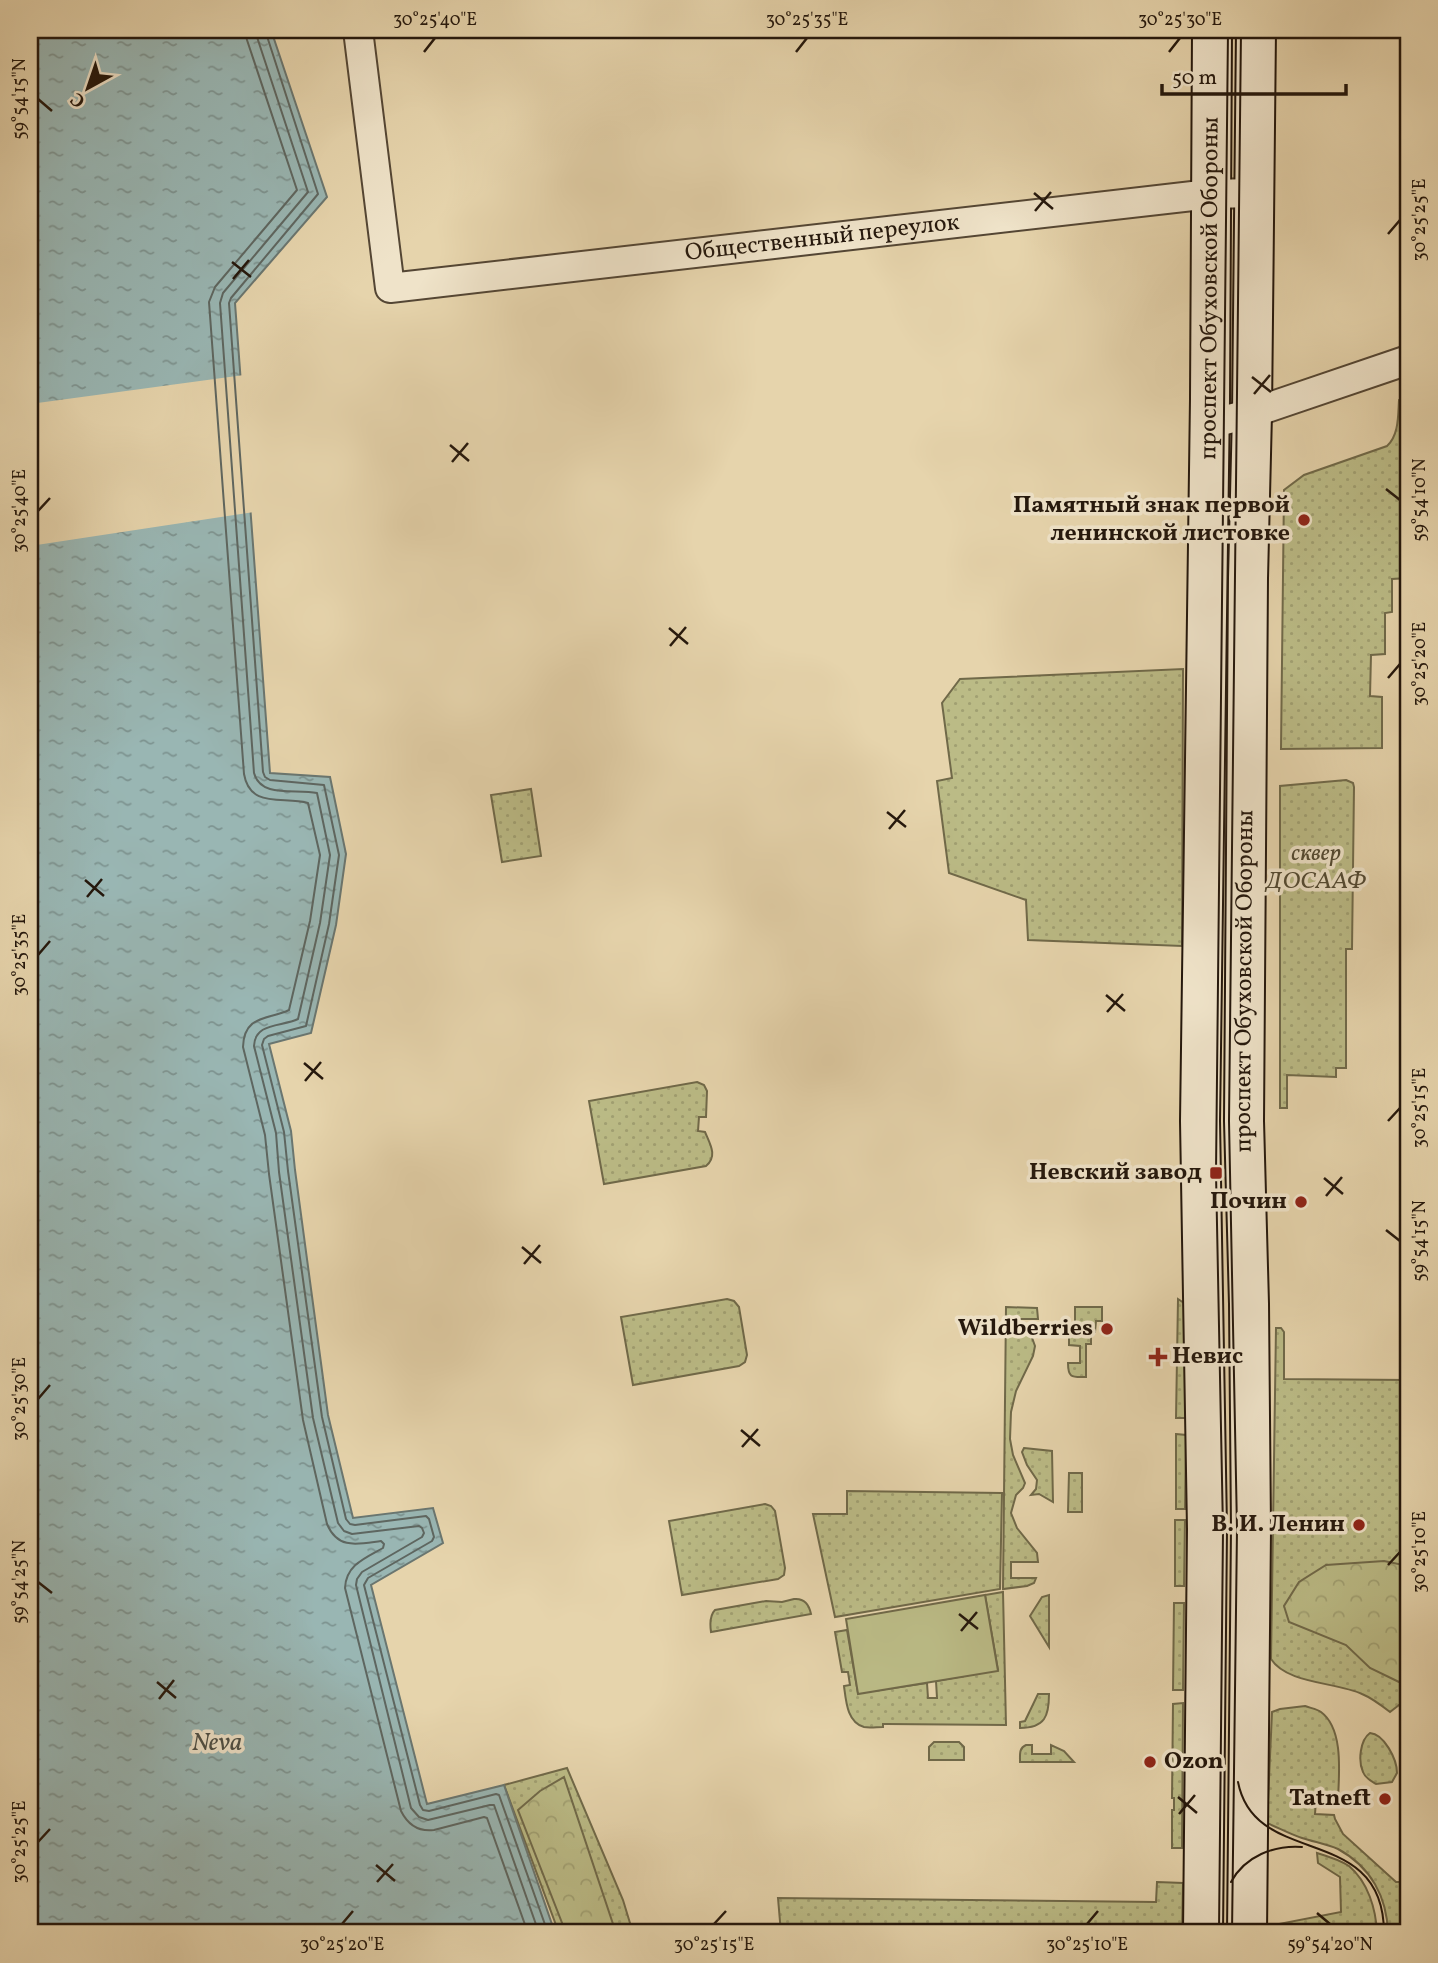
<svg xmlns="http://www.w3.org/2000/svg" width="1438" height="1963" viewBox="0 0 1438 1963" font-family="Vollkorn,serif">
	<style>
		.green { fill: url(#green-dots); stroke: #706949; stroke-width: 2 }
		.forest { fill: url(#forest-crowns); stroke: #706949; stroke-width: 2 }
		.pitch { fill: #bbbb86; stroke: #706949; stroke-width: 2 }
		.water { fill: url(#water-ripples); stroke: #6a7670; stroke-width: 2 }
		.pier { fill: #e6d4ac }
		.lines { fill: none; stroke-linecap: round; stroke-linejoin: round }
		.shore { stroke: #5e6660; stroke-width: 2 }
		.minor-casing { stroke: #544634; stroke-width: 32 }
		.secondary-casing { stroke: #24170c; stroke-width: 42 }
		.minor { stroke: #efe3c9; stroke-width: 28 }
		.secondary { stroke: #efe3c9; stroke-width: 38 }
		.tram { stroke: #24170c; stroke-width: 2 }
		.ticks { fill: none; stroke: #24170c; stroke-width: 2.5 }
		.poi-dot { fill: #8f2418; stroke: #efe3c9; stroke-width: 2.5 }
		.labels { text-anchor: middle; dominant-baseline: central; stroke-width: 7; stroke-linejoin: round; paint-order: stroke }
		.street-label { font-size: 24px; fill: #24170c; stroke: #efe3c9 }
		.poi-label { font-size: 24px; font-weight: bold; fill: #24170c; stroke: #efe3c9; text-anchor: end }
		.park-label { font-size: 24px; font-style: italic; fill: #514831; stroke: #efe3c9 }
		.water-label { font-size: 26px; font-style: italic; fill: #4d4f46; stroke: #efe3c9 }
		.neatline { fill: none; stroke: #24170c; stroke-width: 2.5 }
		.ticks-label { font-size: 18px; text-anchor: middle; fill: #24170c }
	</style>
	<defs>
		<pattern id="green-dots" width="8" height="8" patternUnits="userSpaceOnUse" patternTransform="scale(1.75)"><rect width="8" height="8" fill="#bbbb86"/><path d="M2 2h.1M6 6h.1" fill="none" stroke="#a1a072" stroke-width="1.8" stroke-linecap="round"/></pattern>
		<pattern id="forest-crowns" width="20" height="18" patternUnits="userSpaceOnUse" patternTransform="scale(1.75)"><rect width="20" height="18" fill="#bbbb86"/><path d="M2 6a3 3 0 1 1 6 0M12 15a3 3 0 1 1 6 0" fill="none" stroke="#a1a072"/></pattern>
		<pattern id="water-ripples" width="26" height="14" patternUnits="userSpaceOnUse" patternTransform="scale(1.75)"><rect width="26" height="14" fill="#99b6b3"/><path d="M2 4q2-2 4 0t4 0M15 11q2-2 4 0t4 0" fill="none" stroke="#7d9390"/></pattern>
	</defs>
	<rect width="100%" height="100%" fill="#e6d4ac"/>
	<filter id="stains"><feTurbulence type="fractalNoise" baseFrequency=".00286" numOctaves="4"/><feColorMatrix values="0 0 0 0 .2 0 0 0 0 .09 0 0 0 0 .02 0 0 0 .5 -.17"/></filter>
	<radialGradient id="worn" r=".72"><stop offset=".6" stop-color="#630" stop-opacity="0"/><stop offset="1" stop-color="#630" stop-opacity=".3"/></radialGradient>
	<g class="green">
		<path d="M1408,398V578L1392,579V612L1385,613V654L1371,655L1370,696L1382,697V748L1281,749L1284,490L1304,475L1387,446C1399,435 1398,416 1399,400Z"/>
		<path d="M1183,669L1182,946L1028,940L1026,900L949,873L937,781L952,778L942,703L960,679Z"/>
		<path d="M1346,780L1353,783L1354,787L1352,949H1346V1068H1336V1077L1287,1075V1108H1280V786Z"/>
		<path d="M531,789L541,856L502,862L491,795Z"/>
		<path d="M697,1082L704,1085L707,1091L706,1117H699L698,1131L705,1132C710,1144 718,1156 706,1166L604,1184L589,1101Z"/>
		<path d="M727,1299L734,1301L739,1307L747,1355L745,1362L739,1366L633,1385L621,1317Z"/>
		<path d="M1178,1299L1187,1305L1186,1418H1176Z"/>
		<path d="M1006,1307L1037,1308L1038,1319H1014V1334L1031,1335L1035,1346L1033,1356L1016,1391L1011,1412L1010,1439L1013,1455L1025,1483L1023,1488L1016,1495L1011,1513L1017,1528L1037,1553L1038,1562H1011V1578H1036L1034,1583L1027,1586L1003,1589Z"/>
		<path d="M1075,1307H1102V1321H1096L1095,1332L1091,1333V1344H1086V1377C1073,1377 1068,1379 1068,1363H1080V1346L1069,1345V1332H1075Z"/>
		<path d="M1276,1328H1281L1284,1332V1379L1408,1380V1698L1390,1712C1381,1705 1372,1698 1362,1694C1336,1682 1287,1684 1271,1659Z"/>
		<path d="M1176,1434L1186,1435L1185,1509H1176Z"/>
		<path d="M1024,1448L1052,1451L1053,1502L1039,1494L1031,1495L1036,1489L1037,1480L1027,1465L1022,1452Z"/>
		<path d="M1069,1473H1082V1512H1068Z"/>
		<path d="M847,1491L1002,1493L1000,1589L835,1617L813,1514H847Z"/>
		<path d="M765,1504L771,1506L775,1511L785,1568L784,1575L778,1579L682,1595L669,1521Z"/>
		<path d="M1175,1520H1185L1184,1586H1175Z"/>
		<path d="M1003,1592L1006,1725L887,1724H883V1727C877,1727 869,1728 864,1727C847,1722 846,1701 844,1686L850,1685L848,1672H842L835,1632L847,1630L858,1693L927,1683L928,1698H937L936,1681L998,1670L985,1595Z"/>
		<path d="M1049,1595V1647L1030,1616L1042,1597Z"/>
		<path d="M794,1599C804,1598 809,1604 811,1614L711,1632C710,1625 710,1615 715,1610L766,1601L782,1602Z"/>
		<path d="M1174,1603H1184L1183,1690H1173Z"/>
		<path d="M1038,1694H1049C1049,1716 1045,1728 1020,1728V1722L1025,1721Z"/>
		<path d="M1183,1703L1182,1848H1172V1810H1174V1798H1172L1173,1704Z"/>
		<path d="M1305,1706C1310,1708 1317,1709 1321,1712C1344,1729 1339,1774 1338,1799L1316,1800L1315,1814L1334,1815L1335,1819L1343,1834L1396,1882H1408V1933H1388C1387,1897 1371,1867 1338,1849C1327,1844 1314,1842 1302,1838C1290,1834 1279,1828 1267,1823L1272,1712L1280,1709Z"/>
		<path d="M1370,1733C1384,1734 1397,1759 1397,1773L1392,1782L1376,1784C1371,1781 1365,1778 1363,1772C1358,1761 1360,1740 1370,1733Z"/>
		<path d="M934,1742H959L964,1747V1760H929V1747Z"/>
		<path d="M1026,1745H1032V1754H1051V1745L1064,1751L1074,1762H1020C1020,1754 1019,1748 1026,1745Z"/>
		<path d="M567,1768L623,1900L633,1933H559L504,1785Z"/>
		<path d="M1317,1853C1327,1856 1340,1860 1349,1866C1368,1882 1376,1909 1377,1933H1269V1926L1341,1912L1340,1877L1318,1863Z"/>
		<path d="M1157,1882L1183,1883L1182,1933H781L778,1898L1156,1902Z"/>
	</g>
	<g class="forest">
		<path d="M1384,1561L1408,1566V1675L1399,1682L1370,1668L1346,1645L1289,1622L1284,1606L1299,1582L1326,1565Z"/>
		<path d="M564,1777L616,1933H566L518,1810L540,1791Z"/>
	</g>
	<path class="pitch" d="M985,1595L998,1671L858,1694L846,1619Z"/>
	<path class="water" d="M30,30H271L327,197L235,303L270,773L330,777L346,854L336,925L311,1033L269,1044L291,1131L295,1170L328,1415L353,1518L433,1508L443,1543L371,1585L427,1804L504,1785L555,1933H30Z"/>
	<path class="pier" d="M244,375L254,512L30,546V404Z"/>
	<g class="lines">
		<g class="shore">
			<path d="M245,30L247,40L297,190L215,287L209,302L244,774C250,809 283,796 308,803L320,855L310,921L289,1010C269,1020 244,1014 243,1047L265,1135L269,1174L303,1420L327,1524C338,1550 358,1544 381,1541L384,1544L383,1548C365,1558 346,1565 345,1588L401,1811C408,1825 418,1832 434,1830L484,1817L487,1818L528,1933"/>
			<path d="M256,30L257,37L308,192L223,293L220,303L254,773C261,799 297,788 317,793L330,855L320,923L298,1019C282,1027 255,1022 254,1046L276,1133L279,1172L313,1418L338,1523L344,1531L352,1534L419,1526L422,1528L424,1533L422,1537L362,1572L357,1579L356,1585L411,1808L419,1817L428,1820L490,1805H494L539,1933"/>
			<path d="M265,30L318,194L231,298L229,303L263,772L265,777L270,780L324,785L339,855L329,924L306,1026L268,1036L264,1039L262,1045L284,1132L288,1171L322,1417L346,1519L350,1524L355,1525L426,1516L429,1519L434,1537L432,1541L368,1578L364,1585L420,1805L423,1810L429,1811L496,1794L499,1795L548,1933"/>
		</g>
		<defs>
			<g id="minor">
				<path id="s1" d="M358,30L390,288L1210,194L1254,193"/>
				<path d="M1210,424L1252,413L1408,360"/>
			</g>
			<g id="secondary">
				<path id="s2" d="M1203,1933L1207,1529L1200,1121L1210,399L1212,30"/>
				<path id="s3" d="M1247,1933L1251,1529L1249,1304L1244,1121L1248,578L1252,413L1256,30"/>
			</g>
		</defs>
		<use href="#minor" class="minor-casing"/>
		<use href="#secondary" class="secondary-casing"/>
		<use href="#minor" class="minor"/>
		<use href="#secondary" class="secondary"/>
		<g class="tram">
			<path d="M1238,1782C1255,1870 1384,1821 1384,1933"/>
			<path d="M1231,1882C1245,1856 1274,1845 1302,1847"/>
			<path d="M1219,1933L1223,1530L1216,1173L1228,30"/>
			<path d="M1232,1933L1237,1529L1229,1121L1241,30"/>
		</g>
	</g>
	<path class="ticks" d="M424,52L435,38M796,52L807,38M1169,52L1180,38M38,99L52,111M1034,193L1053,209M1035,211L1051,192M1388,234L1400,220M232,262L251,277M233,279L249,260M1252,377L1271,392M1254,394L1270,375M450,445L469,461M452,462L468,443M1386,489L1400,500M38,511L50,498M669,628L688,644M670,646L686,627M1388,678L1400,664M887,812L906,827M889,829L905,810M85,880L104,896M87,897L102,879M38,955L50,941M1106,995L1125,1011M1107,1012L1123,994M304,1063L323,1079M305,1081L321,1062M1388,1121L1400,1108M1324,1178L1343,1194M1326,1196L1342,1177M1386,1230L1400,1241M522,1247L541,1263M524,1264L540,1245M38,1399L50,1385M741,1430L760,1446M742,1447L758,1429M1388,1565L1400,1552M38,1582L52,1593M959,1614L978,1629M961,1631L977,1612M157,1682L176,1698M159,1699L174,1680M1178,1797L1197,1813M1179,1814L1195,1795M38,1842L50,1829M376,1865L395,1881M377,1882L393,1864M1317,1913L1330,1924M342,1924L353,1911M714,1924L726,1911M1087,1924L1098,1911"/>
	<g class="poi-dot">
		<circle cx="1304" cy="520" r="7"/>
		<rect x="1209" y="1166" width="14" height="14" rx="3.5"/>
		<circle cx="1301" cy="1202" r="7"/>
		<circle cx="1107" cy="1329" r="7"/>
		<path d="M1154.5 1346.5h7v7h7v7h-7v7h-7v-7h-7v-7h7z"/>
		<circle cx="1359" cy="1525" r="7"/>
		<circle cx="1150" cy="1762" r="7"/>
		<circle cx="1385" cy="1799" r="7"/>
	</g>
	<g class="labels">
		<g class="street-label">
			<text stroke="none"><textPath href="#s1" startOffset="695">Общественный переулок</textPath></text>
			<text stroke="none"><textPath href="#s2" startOffset="1645">проспект Обуховской Обороны</textPath></text>
			<text stroke="none"><textPath href="#s3" startOffset="952">проспект Обуховской Обороны</textPath></text>
		</g>
		<g class="poi-label">
			<text x="1290" y="506">Памятный знак первой<tspan x="1290" dy="28">ленинской листовке</tspan></text>
			<text x="1202" y="1173">Невский завод</text>
			<text x="1287" y="1202">Почин</text>
			<text x="1093" y="1329">Wildberries</text>
			<text x="1172" y="1357" text-anchor="start">Невис</text>
			<text x="1345" y="1525">В. И. Ленин</text>
			<text x="1164" y="1762" text-anchor="start">Ozon</text>
			<text x="1371" y="1799">Tatneft</text>
		</g>
		<g class="park-label">
			<text x="1316" y="854">сквер<tspan x="1316" dy="28">ДОСААФ</tspan></text>
		</g>
		<g class="water-label">
			<text x="217" y="1743">Neva</text>
		</g>
	</g>
	<rect width="1438" height="1963" fill="none" stroke="#e6d4ac" stroke-width="77"/>
	<g transform="translate(88 88) rotate(220)" stroke="#efe3c9" stroke-width="5" paint-order="stroke">
	<path d="M0-5L12 26L0 18L-12 26Z" fill="#24170c"/>
	<text y="-10" font-size="19" font-weight="bold" text-anchor="middle" fill="#24170c">С</text>
	</g>
	<path d="M1162 84v10h184v-10" fill="none" stroke="#24170c" stroke-width="3.5"/>
	<text x="1172" y="84" font-size="21" fill="#24170c" stroke="#efe3c9" stroke-width="5" paint-order="stroke">50 m</text>
	<rect x="38" y="38" width="1362" height="1886" class="neatline"/>
	<g class="ticks-label">
		<text x="435" y="25">30°25'40"E</text>
		<text x="807" y="25">30°25'35"E</text>
		<text x="1180" y="25">30°25'30"E</text>
		<text transform="translate(19 99) rotate(-90)" y="6">59°54'15"N</text>
		<text transform="translate(1419 220) rotate(-90)" y="6">30°25'25"E</text>
		<text transform="translate(1419 500) rotate(-90)" y="6">59°54'10"N</text>
		<text transform="translate(19 511) rotate(-90)" y="6">30°25'40"E</text>
		<text transform="translate(1419 664) rotate(-90)" y="6">30°25'20"E</text>
		<text transform="translate(19 955) rotate(-90)" y="6">30°25'35"E</text>
		<text transform="translate(1419 1108) rotate(-90)" y="6">30°25'15"E</text>
		<text transform="translate(1419 1241) rotate(-90)" y="6">59°54'15"N</text>
		<text transform="translate(19 1399) rotate(-90)" y="6">30°25'30"E</text>
		<text transform="translate(1419 1552) rotate(-90)" y="6">30°25'10"E</text>
		<text transform="translate(19 1582) rotate(-90)" y="6">59°54'25"N</text>
		<text transform="translate(19 1842) rotate(-90)" y="6">30°25'25"E</text>
		<text x="342" y="1950">30°25'20"E</text>
		<text x="714" y="1950">30°25'15"E</text>
		<text x="1087" y="1950">30°25'10"E</text>
		<text x="1330" y="1950">59°54'20"N</text>
	</g>
	<rect width="100%" height="100%" filter="url(#stains)"/>
	<rect width="100%" height="100%" fill="url(#worn)"/>
</svg>
